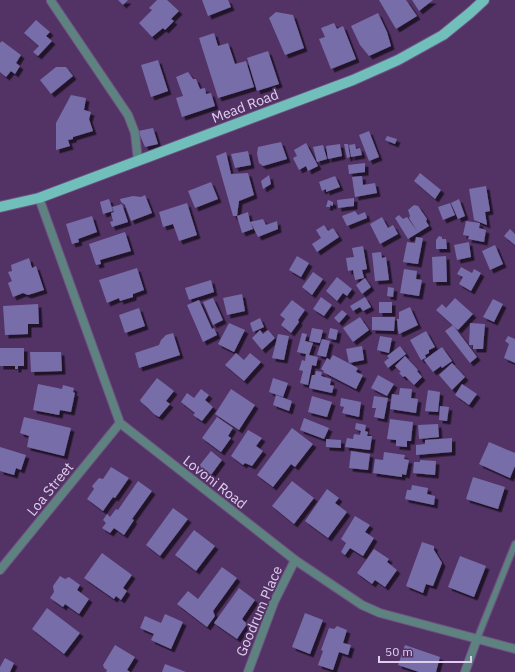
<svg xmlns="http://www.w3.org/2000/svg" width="515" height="672" viewBox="0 0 515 672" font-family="'IBM Plex Sans',sans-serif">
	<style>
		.building { fill: #776da8; filter: url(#shadow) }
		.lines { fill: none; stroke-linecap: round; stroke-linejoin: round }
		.service-casing { stroke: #6f5281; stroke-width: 8 }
		.minor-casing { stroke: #6f5281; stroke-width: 10 }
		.primary-casing { stroke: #6f5281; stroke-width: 12 }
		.service { stroke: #5e8280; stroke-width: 5.5 }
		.minor { stroke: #5e8280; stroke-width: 8 }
		.primary { stroke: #71bfbb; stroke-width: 10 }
		.labels { text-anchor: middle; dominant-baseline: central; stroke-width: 3.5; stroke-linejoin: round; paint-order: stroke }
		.street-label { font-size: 14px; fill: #e0ceed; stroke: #533366 }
	</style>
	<defs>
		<filter id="shadow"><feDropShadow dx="3.5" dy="3.5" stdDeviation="0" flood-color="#0009"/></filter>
	</defs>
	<rect width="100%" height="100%" fill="#533366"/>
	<g class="building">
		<path d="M118,0H128L123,5Z"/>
		<path d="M157,0H167L179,11L171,19L174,21L165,30L163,28L152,37L139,23L152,10L149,8Z"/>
		<path d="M202,0H228L231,7L208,16Z"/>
		<path d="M379,0H406L417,16L396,29Z"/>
		<path d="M412,0H433L419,11Z"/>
		<path d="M276,12L293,15L304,48L285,55L269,18Z"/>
		<path d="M378,13L387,32L391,46L369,56L360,45L351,26Z"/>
		<path d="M36,20L50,32L46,36L52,41L38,56L33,52L39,46L24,33Z"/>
		<path d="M334,23L337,29L343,26L356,59L331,69L319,39L325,37L321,28Z"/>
		<path d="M214,33L218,46L228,43L235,64L246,61L254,87L218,98L199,38Z"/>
		<path d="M2,41L21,55L16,63L20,66L15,74L11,71L6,77L0,72V43Z"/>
		<path d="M268,51L279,84L257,91L247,58Z"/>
		<path d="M158,60L168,91L151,97L141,65Z"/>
		<path d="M56,67H66L73,76L51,94L40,80Z"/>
		<path d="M188,72L193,79H196L200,89L205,88L206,94L211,93L215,106L182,117L176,98L183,96L176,77Z"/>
		<path d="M71,95L86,98L84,110L91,112L89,119L93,131L73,137V139L68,140L70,146L56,150V123Z"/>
		<path d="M153,128L158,144L145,147L138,131Z"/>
		<path d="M369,131L379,157L369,161L359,135Z"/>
		<path d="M387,136L397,139L395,144L385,140Z"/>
		<path d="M281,142L287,159L263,166L259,163L257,154L258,147Z"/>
		<path d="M306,143L318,166L308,171L306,166L299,170L293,158L297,156L294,150Z"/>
		<path d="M340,144L342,156L328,159L326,146Z"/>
		<path d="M344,144H348L350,157L347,158Z"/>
		<path d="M355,144L356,149L360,148L362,155L351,157L349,145Z"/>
		<path d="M323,145L327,159L317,162L313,147Z"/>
		<path d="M248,151L251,165L235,168L231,154Z"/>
		<path d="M226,152L231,174L248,173L254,195L239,201L237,216H233L216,156Z"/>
		<path d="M365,163V172L349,174L348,165Z"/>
		<path d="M420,173L441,190L435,199L414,181Z"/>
		<path d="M269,175L271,184L263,189L261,181Z"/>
		<path d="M335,176L340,187L326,192V189L322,191L319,182Z"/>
		<path d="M362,176L363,185L375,183L377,193L355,197L352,177Z"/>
		<path d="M211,182L218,199L195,208L188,191Z"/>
		<path d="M486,186L490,211L485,212L487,225L474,220L469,189Z"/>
		<path d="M145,195L152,213L131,221L125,205L121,202L120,199L133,196L141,197Z"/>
		<path d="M354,198V206L338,208L337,200Z"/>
		<path d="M109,199L113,211L103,214L100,202Z"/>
		<path d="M459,199L465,216L458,219L451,203Z"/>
		<path d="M328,200L333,202V206L330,205V207H326Z"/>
		<path d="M187,203L197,235L179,241L173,224L163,227L159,212Z"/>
		<path d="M450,203L455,215L443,220L438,207Z"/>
		<path d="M122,204L128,222L112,227L110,222L113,221L111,213L114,212L112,207Z"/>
		<path d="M414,205L418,206L427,219L426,221L429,226L408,239L395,218L399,215L403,219L407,217L417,231L409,218L410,216L408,210Z"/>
		<path d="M355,211L358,215L365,212L367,218L347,226L342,216Z"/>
		<path d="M248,212L250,222L263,219L266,225L277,221L278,229L258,237L251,223L253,229L242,233L237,216Z"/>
		<path d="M92,216L97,232L78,239L79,242L72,244L66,224Z"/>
		<path d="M382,217L388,228L393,225L398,234L380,244L370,224Z"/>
		<path d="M466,221L480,223L479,228L486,230L484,242L468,239L469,236L463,235Z"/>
		<path d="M324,225L328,231L333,228L339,237L317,252L312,244L321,238L316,230Z"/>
		<path d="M510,229L515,234V245L504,236Z"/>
		<path d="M125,232L131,251L100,260L101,264L96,265L89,244Z"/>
		<path d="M439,236L442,237V239H446L447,249H436V240Z"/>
		<path d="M416,237L423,238L418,264L403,262L407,242L415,243Z"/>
		<path d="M469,242L471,257L457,260L454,245Z"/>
		<path d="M495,245L503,264L490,270L482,251Z"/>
		<path d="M363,246L367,269L362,270L364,278L355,280L353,270L348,271L346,258L354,257L352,248Z"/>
		<path d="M381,252L382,258L386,257L389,280L375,281L372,253Z"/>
		<path d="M297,256L309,263L301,277L289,270Z"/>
		<path d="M446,256L447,282H433L432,257Z"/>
		<path d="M29,258L32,268L36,266L44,290L28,295L23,293L13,297L8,283L12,281L8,272L12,271L11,265Z"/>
		<path d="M461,267L472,273L474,269L481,273L471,291L459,284L463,277L457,274Z"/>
		<path d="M137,268L144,290L133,294V297L120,301L119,298L107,303L99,280Z"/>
		<path d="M404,269L417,271L416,279L422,280L419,296L400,293Z"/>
		<path d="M313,272L323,279L312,295L302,287Z"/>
		<path d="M337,277L352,289L347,296L343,293L337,301L326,291Z"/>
		<path d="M365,278L371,287L362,294L356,285Z"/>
		<path d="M211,280L214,292L189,300L185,288Z"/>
		<path d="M388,287L394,288L393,297L387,296Z"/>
		<path d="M242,294L245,311L227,315L223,298Z"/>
		<path d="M321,297L332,305L324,316L313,309Z"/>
		<path d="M365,297L371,307L363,311L360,307L353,311L350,306Z"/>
		<path d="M213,298L223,320L213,325L203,302Z"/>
		<path d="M455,298L473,314L458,330L436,310L442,304L446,308Z"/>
		<path d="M493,299L503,304L494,322L483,317Z"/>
		<path d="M199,300L212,329L214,328L217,335L203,342L187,305Z"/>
		<path d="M292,300L305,310L298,320L299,322L291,333L281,325L285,319L280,315Z"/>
		<rect x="379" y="302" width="13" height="11"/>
		<path d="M38,304L39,324H28V334L5,335L3,306Z"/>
		<path d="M410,307L418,325L399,334L398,331L397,319H399V312Z"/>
		<path d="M139,308L145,326L125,333L119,315Z"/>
		<path d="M342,310L347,314L339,323L334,318Z"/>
		<path d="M360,317L369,330L353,342L343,328Z"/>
		<path d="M372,317H395L394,331L372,330Z"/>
		<path d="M260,318L264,327L253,332L250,323Z"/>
		<path d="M229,323L245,330L234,352L218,344Z"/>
		<path d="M470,323L485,324L483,349H473V345H469Z"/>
		<path d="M453,325L477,357L470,363L445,331Z"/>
		<path d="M312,328L323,330L320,343L309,341Z"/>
		<path d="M330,328L338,330L336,340L328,338Z"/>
		<path d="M260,330L263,334L268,330L275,338L262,350L252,338Z"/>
		<path d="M426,331L435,347L429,350V353L425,355L426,358L421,360L410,340Z"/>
		<path d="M173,333L180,355L139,368L135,353L159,345L161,340L166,335Z"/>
		<path d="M302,333L307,334L305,341L313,343L309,355L318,357L316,366L312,365L308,385L300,383L303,371L299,370L302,360L305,361L306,354L297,352Z"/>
		<path d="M278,334L289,336L284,360L272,358Z"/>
		<path d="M380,336L392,338L389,353L377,350Z"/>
		<path d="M508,336L515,339V363L504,358L509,344L505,341Z"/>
		<path d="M322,339L330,341L326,357L317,355Z"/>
		<path d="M362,346L364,360L349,363L346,349Z"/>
		<path d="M400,346L406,354L388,368L384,362L389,358L387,356Z"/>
		<path d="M442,347L452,361L442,368L441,366L433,372L424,360Z"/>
		<path d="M0,348H24V366H18V369H15V366H0Z"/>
		<path d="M30,352H61L62,371L31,372Z"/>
		<path d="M236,353L244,360L250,353L261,362L244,381L225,365Z"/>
		<path d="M333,355L358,368L356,372L363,375L356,389L323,372L324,371L321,369L327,358L330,360Z"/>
		<path d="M405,356L418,370L417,371L422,377L414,385L405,376L403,377L399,373L401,372L395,366Z"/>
		<path d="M452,363L465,377L452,390L439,375Z"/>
		<path d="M316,371L322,372L321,376L331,379L330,385L334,386L332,393L309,388L312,375H315Z"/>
		<path d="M378,375L394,384L387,396L371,388Z"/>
		<path d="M157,378L174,391L166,401L170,404L159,417L154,414L148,408L141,402L140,400Z"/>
		<path d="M273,378L288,383L283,397L269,392Z"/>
		<path d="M38,384L62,389L63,385L74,388L73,392L75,393L71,412L60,410L59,415L33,410Z"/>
		<path d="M462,384L477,394L469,405L455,395Z"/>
		<path d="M400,388L412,389L411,398L418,399L416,413L390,409L392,394L399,395Z"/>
		<path d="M201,389L209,395L205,400L213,407L202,421L193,415L195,413L181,402L187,393L194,398Z"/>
		<path d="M231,389L255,405L239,430L215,414Z"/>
		<path d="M428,390L440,392L438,412L425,411Z"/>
		<path d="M276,395L292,401L289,411L273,405Z"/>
		<path d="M312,396L332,402L327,417L308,412Z"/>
		<path d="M374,396L388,398L384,419L374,417L376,408H372Z"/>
		<path d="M341,398L361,402L359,417L342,413L344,407L340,406Z"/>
		<path d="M440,406L449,407L447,421L439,420Z"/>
		<path d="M24,417L71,428L64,456L27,447L29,436L20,433Z"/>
		<path d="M217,417L233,428L228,436L231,438L221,452L202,438Z"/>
		<path d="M304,418L329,428L324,439L300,430Z"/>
		<path d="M390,419L413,422L411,441H407V447L396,446V440L387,439Z"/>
		<path d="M356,423L366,425L365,431L368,432L367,436H372L370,450L345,447L347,438L353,439L354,434L360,435L361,431L355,429Z"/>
		<path d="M438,424L439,437L419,439L418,425Z"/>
		<path d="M292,428L313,444L295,467L291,464L273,487L257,475Z"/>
		<path d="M248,430L262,438L256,446L263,451L252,466L245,463L243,465L231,456Z"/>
		<path d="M452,438V452L416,455V445L425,444V440Z"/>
		<path d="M326,439L341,440V448L326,447Z"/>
		<path d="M489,442L515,453V466L510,478L479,464Z"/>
		<path d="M0,447L26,455L21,470L16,468L14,475L0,471Z"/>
		<path d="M211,451L222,460L211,475L199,466Z"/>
		<path d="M351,451L370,454L368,470L349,468Z"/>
		<path d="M384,452L405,455L404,459L409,460L406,475L402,474V477L373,473L375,459L383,460Z"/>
		<path d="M420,460L436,461L435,475L413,473L414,462H420Z"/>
		<path d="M111,467L129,478L115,498L113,497L103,511L87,499L94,489L92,486L99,478L103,479Z"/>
		<path d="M473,477L505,487L498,509L466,499Z"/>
		<path d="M138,481L152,491L132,519L134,520L124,535L114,528L110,533L102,528L106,523L103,520L107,514L110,517L116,509L118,510Z"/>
		<path d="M292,481L314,498L294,524L272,506Z"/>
		<path d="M412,485L428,488L427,494L435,496L434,505L405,499L407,490H411Z"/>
		<path d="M327,489L339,498L335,503L347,512L328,538L305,521Z"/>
		<path d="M173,508L188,519L160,556L146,545Z"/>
		<path d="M355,516L370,525L365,532L374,538L363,556L350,548L345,555L341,552L346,543L341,539Z"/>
		<path d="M194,530L215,546L196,571L175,555Z"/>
		<path d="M422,542L434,546V550L442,563L433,586L426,584L423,593L406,586Z"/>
		<path d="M374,549L389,559L387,562L397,570L385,587L375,580L372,584L357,573Z"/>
		<path d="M102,553L132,575L123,588L127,591L121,600L116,596L114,599L84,578Z"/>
		<path d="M460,556L486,566L474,597L448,587Z"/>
		<path d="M222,567L237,578L213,611L215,616L207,627L177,604L188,591L198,599Z"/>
		<path d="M60,576L65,579L69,577L80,585L77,590L89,599L79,614L65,604L63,607L50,598L54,592L53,586Z"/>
		<path d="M239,588L255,600L242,619L247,624L237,639L214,623Z"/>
		<path d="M47,608L80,633L64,654L32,629Z"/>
		<path d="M305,613L323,620L310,654L292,647Z"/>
		<path d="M165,614L183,622L171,649L151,640L154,634L140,628L145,616L161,623Z"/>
		<path d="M337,626L347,630L343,643L351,645L348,655L339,652L333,670L318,665L323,651L321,650L329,628L334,629Z"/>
		<path d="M115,645L135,657L127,670L130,672H106L107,670L104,668L103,665Z"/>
		<path d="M405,645L440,657L436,672H419L398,665Z"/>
		<path d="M5,658L14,663L10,672H0V667Z"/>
		<path d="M165,664L186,672H162Z"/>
	</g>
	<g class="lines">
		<defs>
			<path id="service" d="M477,639L515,544"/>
			<g id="minor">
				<path d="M51,1L128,115L135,133L138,161"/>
				<path d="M39,198L120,423L295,560L362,605L380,613L515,649"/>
				<path d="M0,570L120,423"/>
				<path d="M248,672L274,602L295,560"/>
				<path d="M465,672L477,639"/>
			</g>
			<path id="primary" d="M0,207L39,198L353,80L398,60L443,35L470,13L484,0"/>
		</defs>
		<use href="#service" class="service-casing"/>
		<use href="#minor" class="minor-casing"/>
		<use href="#primary" class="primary-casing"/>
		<use href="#service" class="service"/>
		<use href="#minor" class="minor"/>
		<use href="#primary" class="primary"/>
	</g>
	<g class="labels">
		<g class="street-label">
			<text transform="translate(245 106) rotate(-21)">Mead Road</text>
			<text transform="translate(215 482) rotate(38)">Lovoni Road</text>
			<text transform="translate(50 489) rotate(-51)">Loa Street</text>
			<text transform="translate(259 611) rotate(-67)">Goodrum Place</text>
		</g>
	</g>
	<path d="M379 656v6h92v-6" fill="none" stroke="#e0ceed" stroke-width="2"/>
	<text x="385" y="656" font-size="12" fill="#e0ceed" stroke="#533366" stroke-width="3" paint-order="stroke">50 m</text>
</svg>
